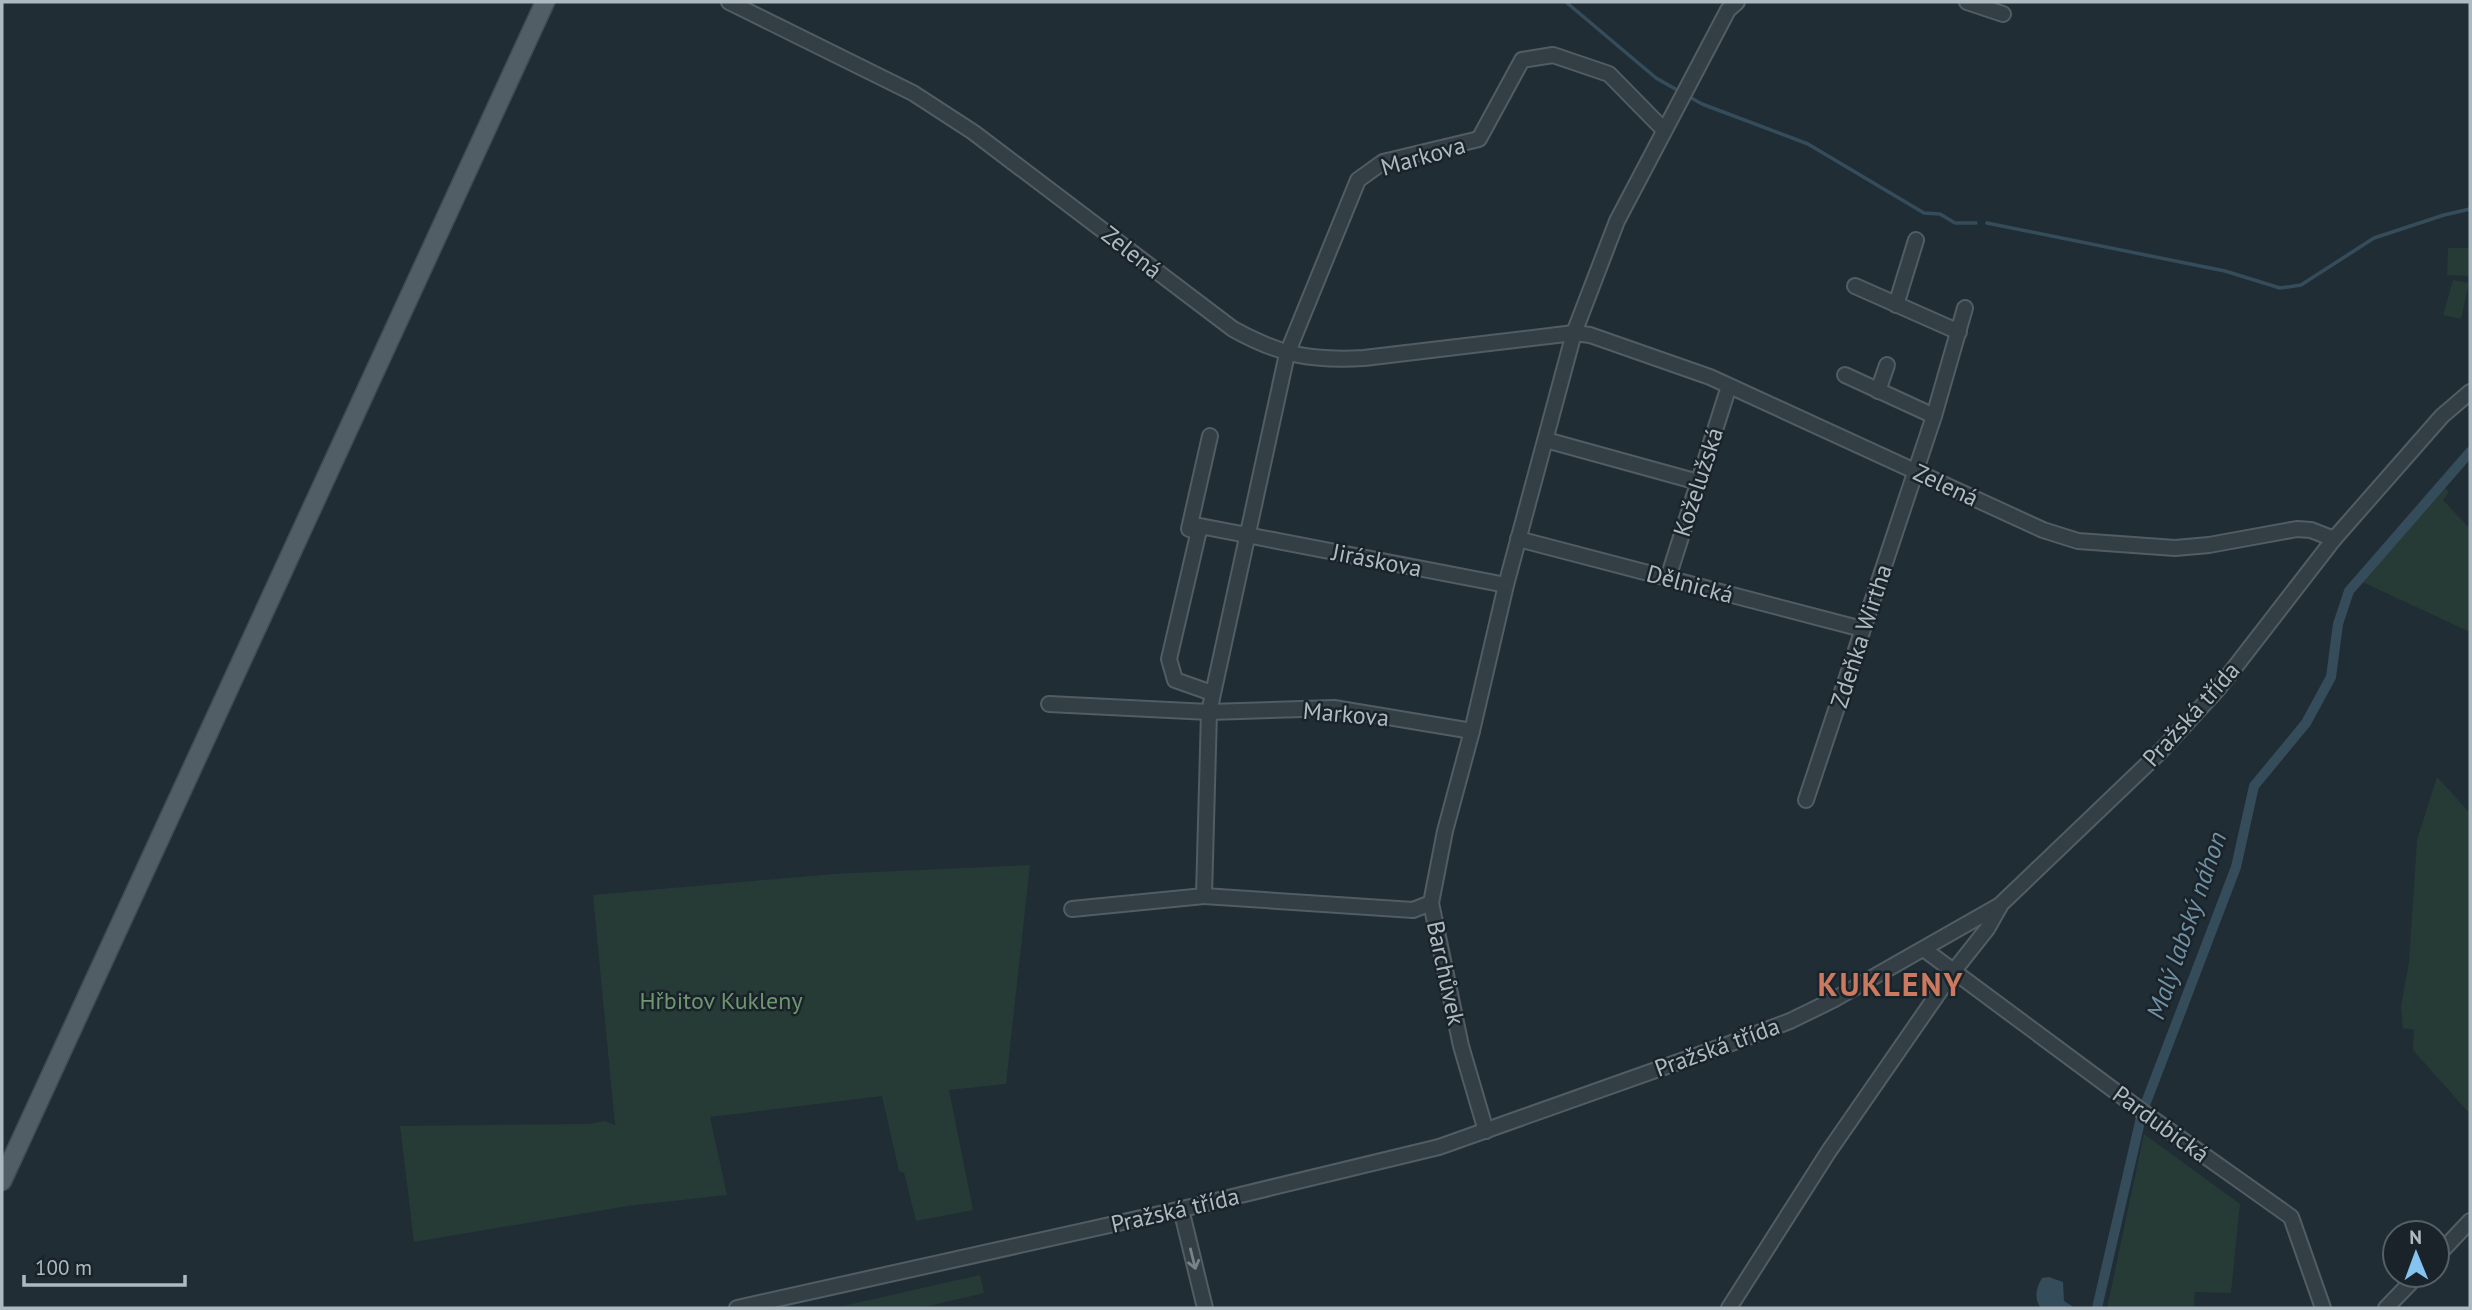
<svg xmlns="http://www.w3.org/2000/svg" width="2472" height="1310" viewBox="0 0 2472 1310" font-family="'PT Sans',sans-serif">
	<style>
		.green { fill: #263a36 }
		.water { fill: #354c5b }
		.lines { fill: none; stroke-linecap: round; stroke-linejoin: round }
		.stream { stroke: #354c5b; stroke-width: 3.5 }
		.canal { stroke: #354c5b; stroke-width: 10 }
		.minor-casing { stroke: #515c63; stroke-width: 18 }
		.major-casing { stroke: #404a52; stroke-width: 21 }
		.minor { stroke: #343e45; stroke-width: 14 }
		.major { stroke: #525e65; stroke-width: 18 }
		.oneway { stroke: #77828a }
		.labels { text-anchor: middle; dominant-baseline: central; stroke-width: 5; stroke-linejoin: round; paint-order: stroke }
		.street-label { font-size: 24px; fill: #aebac2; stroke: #1a232a }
		.park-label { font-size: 24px; fill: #709670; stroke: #1a232a }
		.water-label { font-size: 26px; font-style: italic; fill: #7091a4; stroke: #1a232a }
		.district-label { font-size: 32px; font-weight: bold; letter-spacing: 2px; fill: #cb7a60; stroke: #1a232a }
	</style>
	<rect width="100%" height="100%" fill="#212d35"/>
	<g class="green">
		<path d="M2448,248H2470V276L2447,275Z"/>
		<path d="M2453,280L2469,283L2461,319L2443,315Z"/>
		<path d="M2441,484L2449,492L2443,500L2470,529V632L2358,580Z"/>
		<path d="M2437,777L2470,813V1114L2413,1050L2414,1030L2403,1028L2401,1007L2409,962L2417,840Z"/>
		<path d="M1030,865L1006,1084L949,1090L973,1210L916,1221L904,1173L899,1171L882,1096L710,1117L727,1195L628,1206L414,1242L400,1126L589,1124L604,1121L615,1125L593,895L833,874Z"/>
		<path d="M2144,1134L2240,1204L2231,1293L2195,1292L2194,1308H2107Z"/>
		<path d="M980,1275L984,1293L921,1308H834Z"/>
	</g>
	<path class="water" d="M2049,1277L2063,1282L2064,1301L2075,1308L2040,1307C2034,1297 2036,1288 2042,1278Z"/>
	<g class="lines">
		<g class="stream">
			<path d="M1566,2L1656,78L1679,91"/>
			<path d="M1686,95L1702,104L1808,144L1924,213L1940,214L1955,223H1976"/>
			<path d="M1987,223L2225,271L2280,288L2301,285L2374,238L2444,215L2470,209"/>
		</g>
		<path class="canal" d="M2097,1308L2142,1113L2236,867L2254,786L2306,723L2331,677L2338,624L2349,591L2470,452"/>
		<defs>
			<g id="minor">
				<path d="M729,2L913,93L973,132L1233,329C1280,355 1310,361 1364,358L1574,333L1590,335L1710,377L2043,530L2078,541L2175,548L2209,545L2297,529L2311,530L2334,539"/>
				<path d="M1967,2L2003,14"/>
				<path d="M1855,286L1959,332"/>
				<path d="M1896,305L1916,240"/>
				<path d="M1845,375L1934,416"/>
				<path d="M1878,391L1887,365"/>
				<path d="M1546,440L1698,482"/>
				<path d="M1199,532L1189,529L1210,436"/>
				<path d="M1518,539L1862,629"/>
				<path d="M1668,578L1729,386"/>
				<path d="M1212,693L1175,680L1169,659L1200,526L1506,585"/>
				<path d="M1049,704L1209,712L1334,708L1472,731L1506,585L1574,333L1617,221L1728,10L1737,2"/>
				<path d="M1472,731L1445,831L1431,903L1461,1046L1486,1131"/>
				<path d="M1806,800L1934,416L1965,308"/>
				<path d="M1431,903L1413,910L1204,896L1209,712L1287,354L1358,180L1383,162L1479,139L1522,60L1553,55L1609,74L1664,130"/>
				<path d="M1072,909L1204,896"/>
				<path d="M1925,950L2150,1117L2291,1217L2323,1308"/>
				<path d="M1181,1209L1205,1308"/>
				<path d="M2437,1256L2470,1221"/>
				<path d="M737,1308L1195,1206L1439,1147L1729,1044L1790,1021L1833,1000L2000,905L2160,752L2218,689L2334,539L2442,416L2470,392"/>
				<path d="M1729,1308L1829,1151L1953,972L1987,929L2000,906"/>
				<path d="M2386,1308L2418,1275"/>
			</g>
			<path id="major" d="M2,1181L545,2"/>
		</defs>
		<use href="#minor" class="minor-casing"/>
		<use href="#major" class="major-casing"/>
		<use href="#minor" class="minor"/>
		<use href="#major" class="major"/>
	</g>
	<defs><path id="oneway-shaft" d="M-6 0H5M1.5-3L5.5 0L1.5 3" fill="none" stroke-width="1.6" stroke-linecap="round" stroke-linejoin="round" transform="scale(1.75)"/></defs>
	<use class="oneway" href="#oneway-shaft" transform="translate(1193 1259) rotate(76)"/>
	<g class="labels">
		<g class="street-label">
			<text transform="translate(1423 156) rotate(-16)">Markova</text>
			<text transform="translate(1132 252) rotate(38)">Zelená</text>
			<text transform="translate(1698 482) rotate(-72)">Koželužská</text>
			<text transform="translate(1946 485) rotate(25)">Zelená</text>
			<text transform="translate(1377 560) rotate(11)">Jiráskova</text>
			<text transform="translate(1690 584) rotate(15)">Dělnická</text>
			<text transform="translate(1861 636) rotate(-72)">Zdeňka Wirtha</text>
			<text transform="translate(1346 714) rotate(5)">Markova</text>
			<text transform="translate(2191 714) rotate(-48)">Pražská třída</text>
			<text transform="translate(1446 973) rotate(78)">Barchůvek</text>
			<text transform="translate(1717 1047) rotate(-20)">Pražská třída</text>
			<text transform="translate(2161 1124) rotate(36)">Pardubická</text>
			<text transform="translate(1175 1210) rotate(-13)">Pražská třída</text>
		</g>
		<g class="park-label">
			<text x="721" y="1000">Hřbitov Kukleny</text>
		</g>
		<g class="water-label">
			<text transform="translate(2186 925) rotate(-71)">Malý labský náhon</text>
		</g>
		<g class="district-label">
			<text x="1891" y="984">KUKLENY</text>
		</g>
	</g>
	<rect width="2472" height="1310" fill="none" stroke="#aebac2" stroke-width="7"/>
	<g transform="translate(2416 1254) rotate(359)"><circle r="33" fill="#1a232a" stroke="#555f67" stroke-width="2"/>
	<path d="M0-5L12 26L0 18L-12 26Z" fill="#85c3f0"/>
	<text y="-10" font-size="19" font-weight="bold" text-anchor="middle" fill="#aebac2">N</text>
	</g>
	<path d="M24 1275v10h161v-10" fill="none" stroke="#aebac2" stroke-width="3.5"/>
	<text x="35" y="1275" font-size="21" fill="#aebac2" stroke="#1a232a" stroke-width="5" paint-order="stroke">100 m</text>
</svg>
